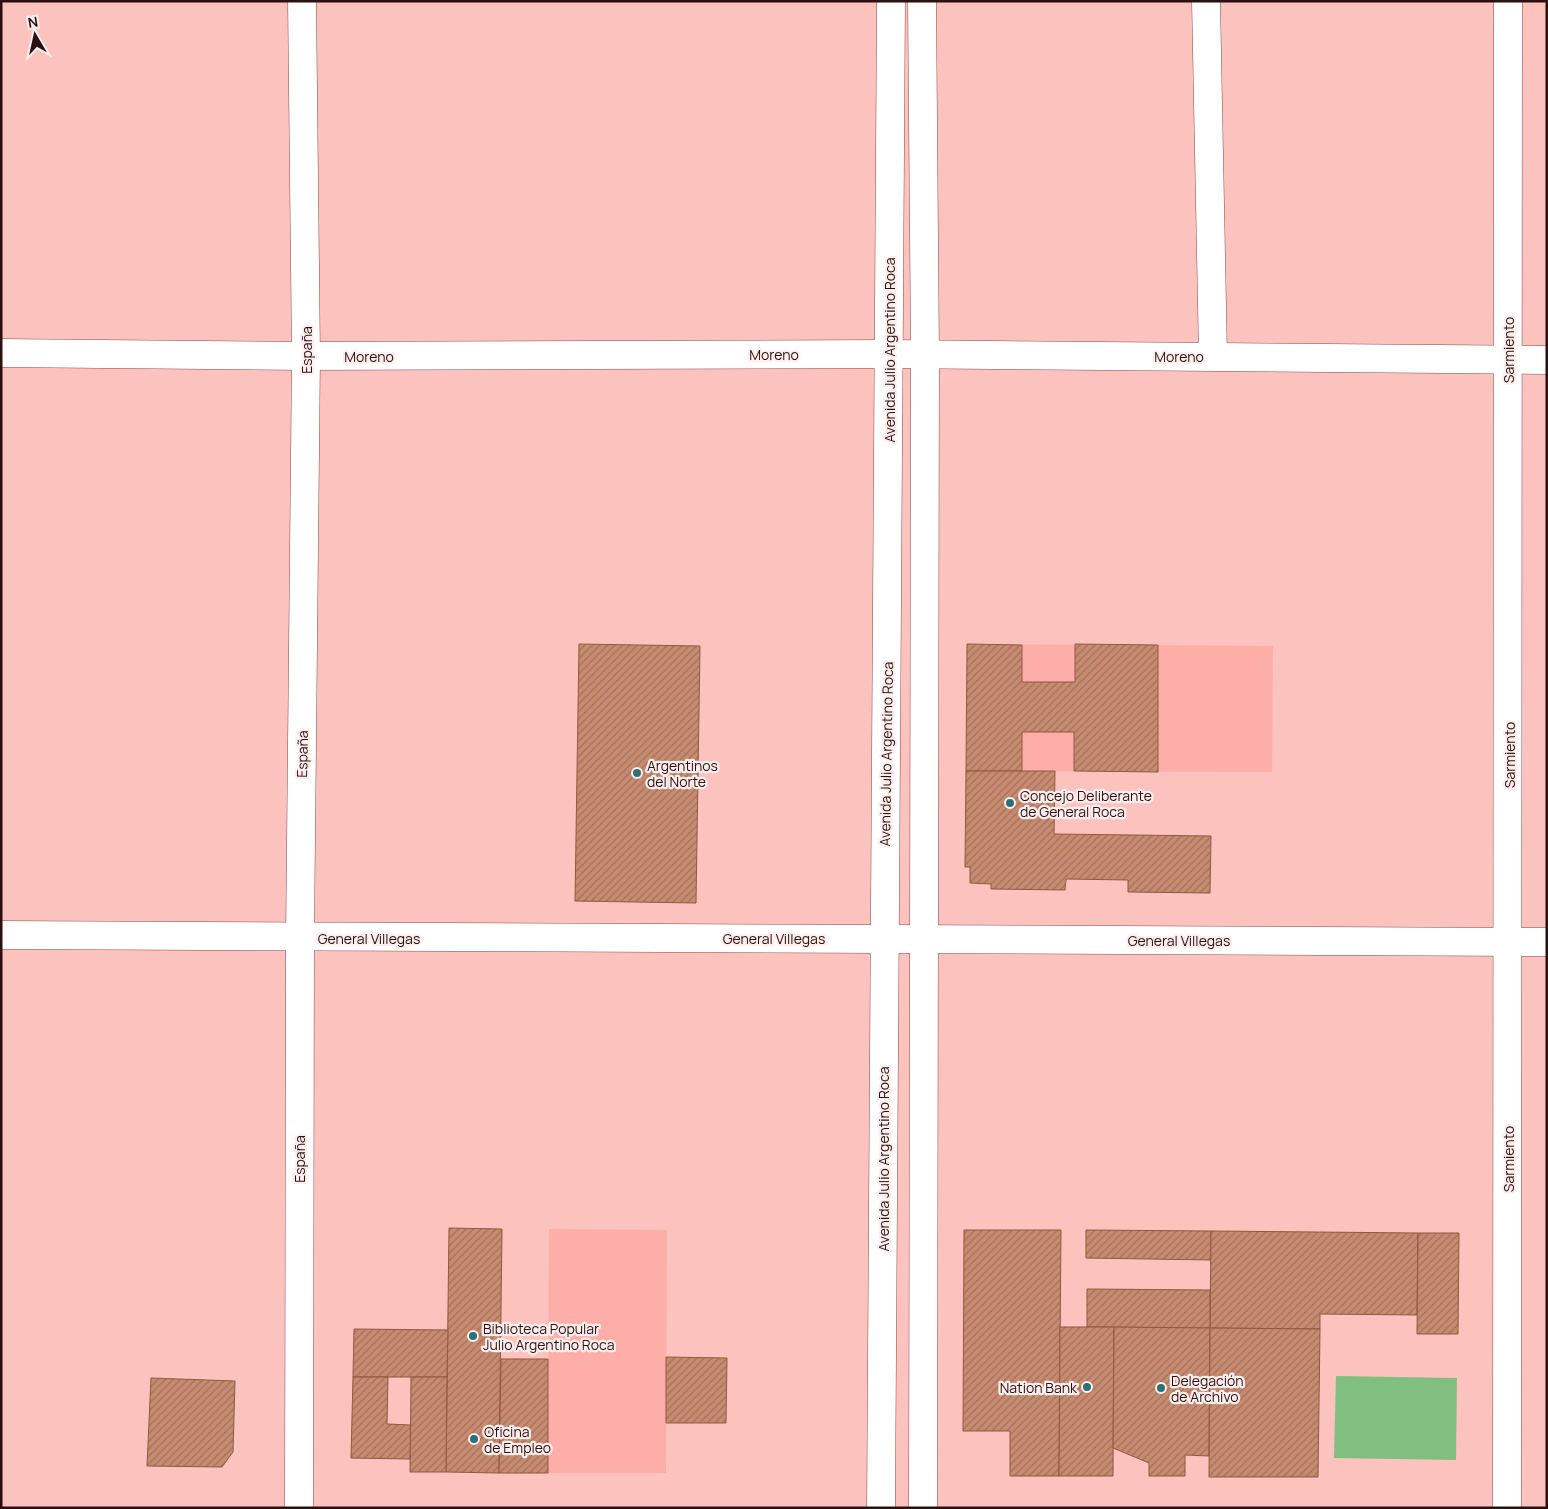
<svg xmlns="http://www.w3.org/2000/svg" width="1548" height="1509" viewBox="0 0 1548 1509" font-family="Manrope,sans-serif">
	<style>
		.built { fill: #fdaea8 }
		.pitch { fill: #80bf80 }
		.building { fill: url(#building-hatch); stroke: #915940 }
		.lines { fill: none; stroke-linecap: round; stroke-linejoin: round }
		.street-casing { stroke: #894b48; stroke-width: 29 }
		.primary-casing { stroke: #894b48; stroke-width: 29 }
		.street { stroke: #fff; stroke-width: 28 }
		.primary { stroke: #fff; stroke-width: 28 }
		.poi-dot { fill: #29727a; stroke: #feefee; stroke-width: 2 }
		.labels { text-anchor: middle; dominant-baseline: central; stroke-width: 4.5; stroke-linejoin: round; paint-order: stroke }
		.street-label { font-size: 14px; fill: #2a1110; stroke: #feefee }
		.poi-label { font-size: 14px; fill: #2a1110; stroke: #feefee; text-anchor: start }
	</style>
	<defs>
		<pattern id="building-hatch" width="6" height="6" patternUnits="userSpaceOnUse" patternTransform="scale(1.25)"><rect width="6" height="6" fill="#c78b70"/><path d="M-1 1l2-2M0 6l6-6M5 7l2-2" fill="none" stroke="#a2705b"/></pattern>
	</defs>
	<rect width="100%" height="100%" fill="#fcc2bd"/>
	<g class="built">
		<path d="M967,644L1273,646L1272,772L966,771Z"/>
		<path d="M549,1229L667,1230L666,1473H548Z"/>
	</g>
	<path class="pitch" d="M1336,1376L1457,1378L1456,1460L1334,1458Z"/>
	<g class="building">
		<path d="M579,644L700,646L696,903L575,901Z"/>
		<path d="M967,644L1022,645V682H1075V644L1158,645V772L1074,771V732H1022V771H966Z"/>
		<path d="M966,771H1055L1054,834L1211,836L1210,893L1128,892V880L1066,879L1065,890L991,889V884L970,883V867H965Z"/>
		<path d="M449,1228L502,1229L499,1473L446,1472Z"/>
		<path d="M964,1230H1061L1059,1476H1010V1431H963Z"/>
		<path d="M1086,1230L1211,1231V1260L1086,1258Z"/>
		<path d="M1211,1231L1418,1233L1417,1315L1320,1314V1329L1210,1328Z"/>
		<path d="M1418,1233H1459L1458,1334H1417Z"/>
		<path d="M1087,1289L1210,1290V1328L1087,1327Z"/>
		<path d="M1060,1327H1114L1113,1476H1059Z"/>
		<path d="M1114,1327L1210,1328L1209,1456L1185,1455V1476H1149V1463L1113,1448Z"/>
		<path d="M1210,1328L1320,1329L1318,1477H1209Z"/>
		<path d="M354,1329L448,1330L447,1377H353Z"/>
		<path d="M666,1357L727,1358L726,1423H666Z"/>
		<path d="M501,1359H548V1473H499Z"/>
		<path d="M353,1377H388L387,1424L411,1425L410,1459L351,1458Z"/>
		<path d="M411,1377H447L446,1472H410Z"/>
		<path d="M151,1378L235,1381L233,1452L222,1467L147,1466Z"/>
	</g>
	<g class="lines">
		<defs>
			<g id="street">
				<path d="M1206,1L1213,356"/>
				<path d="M1,353L306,356L889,354L1547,360"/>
				<path d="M1,935L1547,942"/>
				<path d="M299,1508L300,938L306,356L302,1"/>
				<path d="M1507,1508L1508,1"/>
			</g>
			<g id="primary">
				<path d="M922,1L925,354L923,1508"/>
				<path d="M881,1508L891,1"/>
			</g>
		</defs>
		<use href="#street" class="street-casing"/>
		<use href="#primary" class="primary-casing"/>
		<use href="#street" class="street"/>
		<use href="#primary" class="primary"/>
	</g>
	<g class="poi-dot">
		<circle cx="637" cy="773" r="5"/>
		<circle cx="1010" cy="803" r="5"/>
		<circle cx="473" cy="1336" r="5"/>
		<circle cx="1087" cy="1387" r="5"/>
		<circle cx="1161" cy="1388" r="5"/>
		<circle cx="474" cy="1439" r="5"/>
	</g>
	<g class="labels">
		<g class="street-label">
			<text transform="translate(306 350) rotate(-90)">España</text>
			<text transform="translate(889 350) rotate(-90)">Avenida Julio Argentino Roca</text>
			<text transform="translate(1508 350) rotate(-90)">Sarmiento</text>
			<text x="774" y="354">Moreno</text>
			<text x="369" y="356">Moreno</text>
			<text x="1179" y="356">Moreno</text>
			<text transform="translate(302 754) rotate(-89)">España</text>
			<text transform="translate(886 754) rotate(-89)">Avenida Julio Argentino Roca</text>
			<text transform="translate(1509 755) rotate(-90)">Sarmiento</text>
			<text x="369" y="938">General Villegas</text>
			<text x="774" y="938">General Villegas</text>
			<text x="1179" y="940">General Villegas</text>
			<text transform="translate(299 1159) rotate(-90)">España</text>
			<text transform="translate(883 1159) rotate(-90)">Avenida Julio Argentino Roca</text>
			<text transform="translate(1508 1159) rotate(-90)">Sarmiento</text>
		</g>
		<g class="poi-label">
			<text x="647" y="765">Argentinos<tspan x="647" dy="16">del Norte</tspan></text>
			<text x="1020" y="795">Concejo Deliberante<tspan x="1020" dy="16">de General Roca</tspan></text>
			<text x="483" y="1328">Biblioteca Popular<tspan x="483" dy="16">Julio Argentino Roca</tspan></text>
			<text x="1171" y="1380">Delegación<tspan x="1171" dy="16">de Archivo</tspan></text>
			<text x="1077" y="1387" text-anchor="end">Nation Bank</text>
			<text x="484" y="1431">Oficina<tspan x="484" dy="16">de Empleo</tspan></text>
		</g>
	</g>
	<rect width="1548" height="1509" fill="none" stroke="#2a1110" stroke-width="5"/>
	<g transform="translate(35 35) rotate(351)" stroke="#feefee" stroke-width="4" paint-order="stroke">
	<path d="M0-4L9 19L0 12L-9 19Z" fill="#2a1110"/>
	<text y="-8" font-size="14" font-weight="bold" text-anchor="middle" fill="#2a1110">N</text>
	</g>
</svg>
